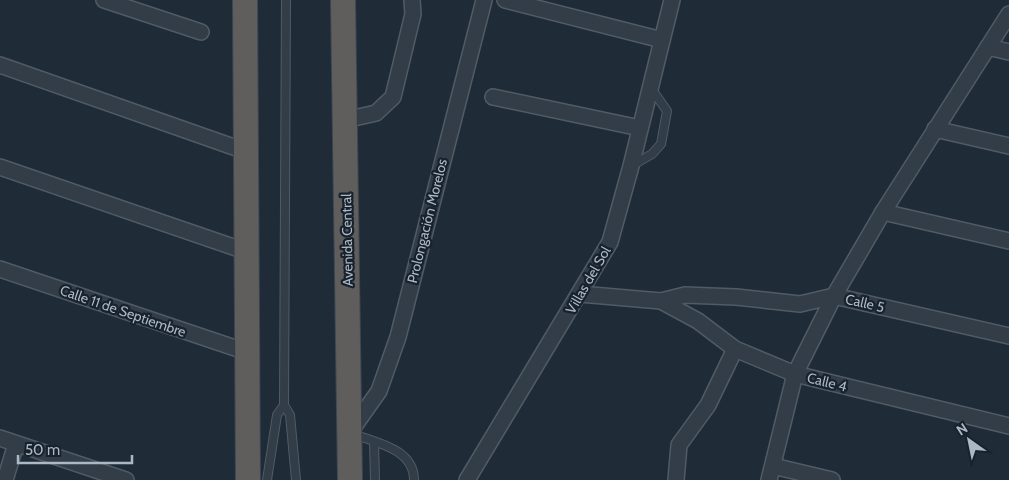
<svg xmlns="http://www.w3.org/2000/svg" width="1009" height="480" viewBox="0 0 1009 480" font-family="Cabin,sans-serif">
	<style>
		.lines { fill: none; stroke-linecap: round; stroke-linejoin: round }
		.service-casing { stroke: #505b66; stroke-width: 10 }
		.minor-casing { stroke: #505b66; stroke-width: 18 }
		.trunk-casing { stroke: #3d4853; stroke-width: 26 }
		.service { stroke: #323d48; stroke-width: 8 }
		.minor { stroke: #323d48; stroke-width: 15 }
		.trunk { stroke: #605e5c; stroke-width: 24 }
		.labels { text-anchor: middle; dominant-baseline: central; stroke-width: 4.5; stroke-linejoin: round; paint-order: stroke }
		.street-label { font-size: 14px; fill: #acb8c5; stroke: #18222d }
	</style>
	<rect width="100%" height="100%" fill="#1f2c38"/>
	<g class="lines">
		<defs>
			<g id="service">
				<path d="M286,0L284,405L290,415L296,480"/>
				<path d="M633,165L652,154L661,144L667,111L651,88"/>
				<path d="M353,434C377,443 414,449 414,480"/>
				<path d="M374,442L375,480"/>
				<path d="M267,480L277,415L284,405"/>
			</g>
			<g id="minor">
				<path d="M104,0L201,32"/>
				<path d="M505,0L662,40"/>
				<path d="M988,47L1009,52"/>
				<path d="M0,65L245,151"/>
				<path d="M493,97L640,128"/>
				<path d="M345,120L376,113L393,97L413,14L412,0"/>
				<path d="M935,129L1009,146"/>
				<path d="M0,167L245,251"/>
				<path d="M883,212L1009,241"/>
				<path d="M0,269L247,352"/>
				<path d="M580,294L661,301L685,295L736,297L800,304L834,296L1009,336"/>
				<path d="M661,301L698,321L735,349L795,374L1009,426"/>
				<path d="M350,432L379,391L398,337L484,0"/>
				<path d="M0,438L126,480"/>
				<path d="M773,466L832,480"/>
				<path d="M5,480L16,444"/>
				<path d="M467,480L610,242L631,166L672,0"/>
				<path d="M676,480L679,445L708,405L735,349"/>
				<path d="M769,480L795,374L834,296L883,212L1009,14"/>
			</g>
			<g id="trunk">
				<path d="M245,0L248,480"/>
				<path d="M343,0L350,480"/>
			</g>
		</defs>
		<use href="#service" class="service-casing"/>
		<use href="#minor" class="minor-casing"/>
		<use href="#trunk" class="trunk-casing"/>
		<use href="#service" class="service"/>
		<use href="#minor" class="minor"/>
		<use href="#trunk" class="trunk"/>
	</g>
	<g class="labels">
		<g class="street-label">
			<text transform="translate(427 221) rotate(-76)">Prolongación Morelos</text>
			<text transform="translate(347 240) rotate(-91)">Avenida Central</text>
			<text transform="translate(588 280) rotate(-60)">Villas del Sol</text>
			<text transform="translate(865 303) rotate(13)">Calle 5</text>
			<text transform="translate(123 311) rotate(19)">Calle 11 de Septiembre</text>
			<text transform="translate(827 382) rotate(14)">Calle 4</text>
		</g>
	</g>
	<g transform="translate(969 440) rotate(327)" stroke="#18222d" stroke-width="4" paint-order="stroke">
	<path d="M0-4L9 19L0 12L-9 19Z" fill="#acb8c5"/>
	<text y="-8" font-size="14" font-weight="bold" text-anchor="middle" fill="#acb8c5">N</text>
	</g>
	<path d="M18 455v8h114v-8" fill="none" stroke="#acb8c5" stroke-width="2.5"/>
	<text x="25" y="455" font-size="15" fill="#acb8c5" stroke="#18222d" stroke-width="4" paint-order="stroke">50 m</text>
</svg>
